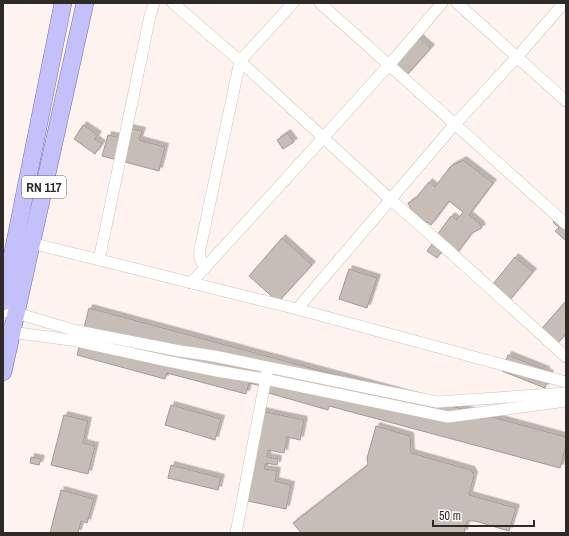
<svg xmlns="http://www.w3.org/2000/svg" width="569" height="536" viewBox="0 0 569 536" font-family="'Archivo Narrow',sans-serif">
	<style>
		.building { fill: #c7bdb7; stroke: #a39a95; filter: url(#shadow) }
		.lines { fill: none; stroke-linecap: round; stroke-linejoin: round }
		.street-casing { stroke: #cdc3be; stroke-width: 12 }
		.primary-casing { stroke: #7670af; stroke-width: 18 }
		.street { stroke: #fff; stroke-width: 11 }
		.primary { stroke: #c4c0fa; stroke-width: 17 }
		.labels { text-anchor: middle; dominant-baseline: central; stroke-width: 3.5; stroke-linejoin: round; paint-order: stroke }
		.shield { fill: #fff; stroke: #6d6a68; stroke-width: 1 }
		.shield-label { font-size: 13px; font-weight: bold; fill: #2e2a28 }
	</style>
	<defs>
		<filter id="shadow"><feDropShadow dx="3.5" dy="-3.5" stdDeviation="0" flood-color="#0004"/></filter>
	</defs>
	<rect width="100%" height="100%" fill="#fef3ee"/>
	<g class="building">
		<path d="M415,34L431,48L405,77L389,63Z"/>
		<path d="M83,125L98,135L95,139L102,144L95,154L74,139Z"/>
		<path d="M124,127L142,131L139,140L165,147L159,171L102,156L108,135L121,138Z"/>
		<path d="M287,133L294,142L283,149L277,140Z"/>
		<path d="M463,160L493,183L469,215L480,224L482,228L472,233L453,258L443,250L437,258L427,251L435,240L432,242L451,216L457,220L463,212L449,201L431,225L427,222L418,226L406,217L411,209L408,203L415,199L429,182L435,187L450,167Z"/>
		<path d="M557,218L566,226V241L555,231L559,228L553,222Z"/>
		<path d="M282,238L312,265L278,302L249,276Z"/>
		<path d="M515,257L533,272L507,303L489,289Z"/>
		<path d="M349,269L377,278L367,308L339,299Z"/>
		<path d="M565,302L566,303V334L553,348L537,334Z"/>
		<path d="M89,308L566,437V446L560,468L329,406L328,410L265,392L266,387L249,383L246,394L167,373L165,379L77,355Z"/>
		<path d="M508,355L546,370V372L550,374L545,388L502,371Z"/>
		<path d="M171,405L221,419L215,440L165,425Z"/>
		<path d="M256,410L304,420L300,440L287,437L284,453L268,450L267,457L278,459L277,465L266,463L264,469L277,471L275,481L291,485L286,509L238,499Z"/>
		<path d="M64,415L88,421L83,443L95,446L88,474L51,465Z"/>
		<path d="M376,426L410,436L411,453L471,470L474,475L469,495L516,508L509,531L475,521H467L464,533H301L293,523L368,465L367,458Z"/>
		<path d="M31,457L41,459L39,465L30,463Z"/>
		<path d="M171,465L221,478L218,490L168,478Z"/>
		<path d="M61,490L94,499L87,523L81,521L78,533H50Z"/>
	</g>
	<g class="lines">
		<defs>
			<g id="street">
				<path d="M173,3L240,61L390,199L448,250L566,357"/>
				<path d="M320,3L566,224"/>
				<path d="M457,3L566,101"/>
				<path d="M31,243L297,309L566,382"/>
				<path d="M99,260L150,16L154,3"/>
				<path d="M205,267C200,261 199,257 200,249L240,61L293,3"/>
				<path d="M191,283L323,138L396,57L442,3"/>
				<path d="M297,309L455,124L517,57L564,3"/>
				<path d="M3,311L16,313L77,331L180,351L214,356L437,402L566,393"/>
				<path d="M3,331L71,340L162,360L217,371L265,379L448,417L566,401"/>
				<path d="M236,533L267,372"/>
			</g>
			<g id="primary">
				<path d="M3,302L63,3"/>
				<path d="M3,372L85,3"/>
			</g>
		</defs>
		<use href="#street" class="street-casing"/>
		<use href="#primary" class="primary-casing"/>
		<use href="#street" class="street"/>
		<use href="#primary" class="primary"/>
	</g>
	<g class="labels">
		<rect class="shield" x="22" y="176" width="44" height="22" rx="3"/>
		<g class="shield-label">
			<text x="44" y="187">RN 117</text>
		</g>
	</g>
	<rect width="569" height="536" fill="none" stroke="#2e2a28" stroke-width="8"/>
	<path d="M433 520v6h101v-6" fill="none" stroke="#2e2a28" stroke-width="2"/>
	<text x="439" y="520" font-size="12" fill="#2e2a28" stroke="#ffffff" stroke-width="3" paint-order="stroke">50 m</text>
</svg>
